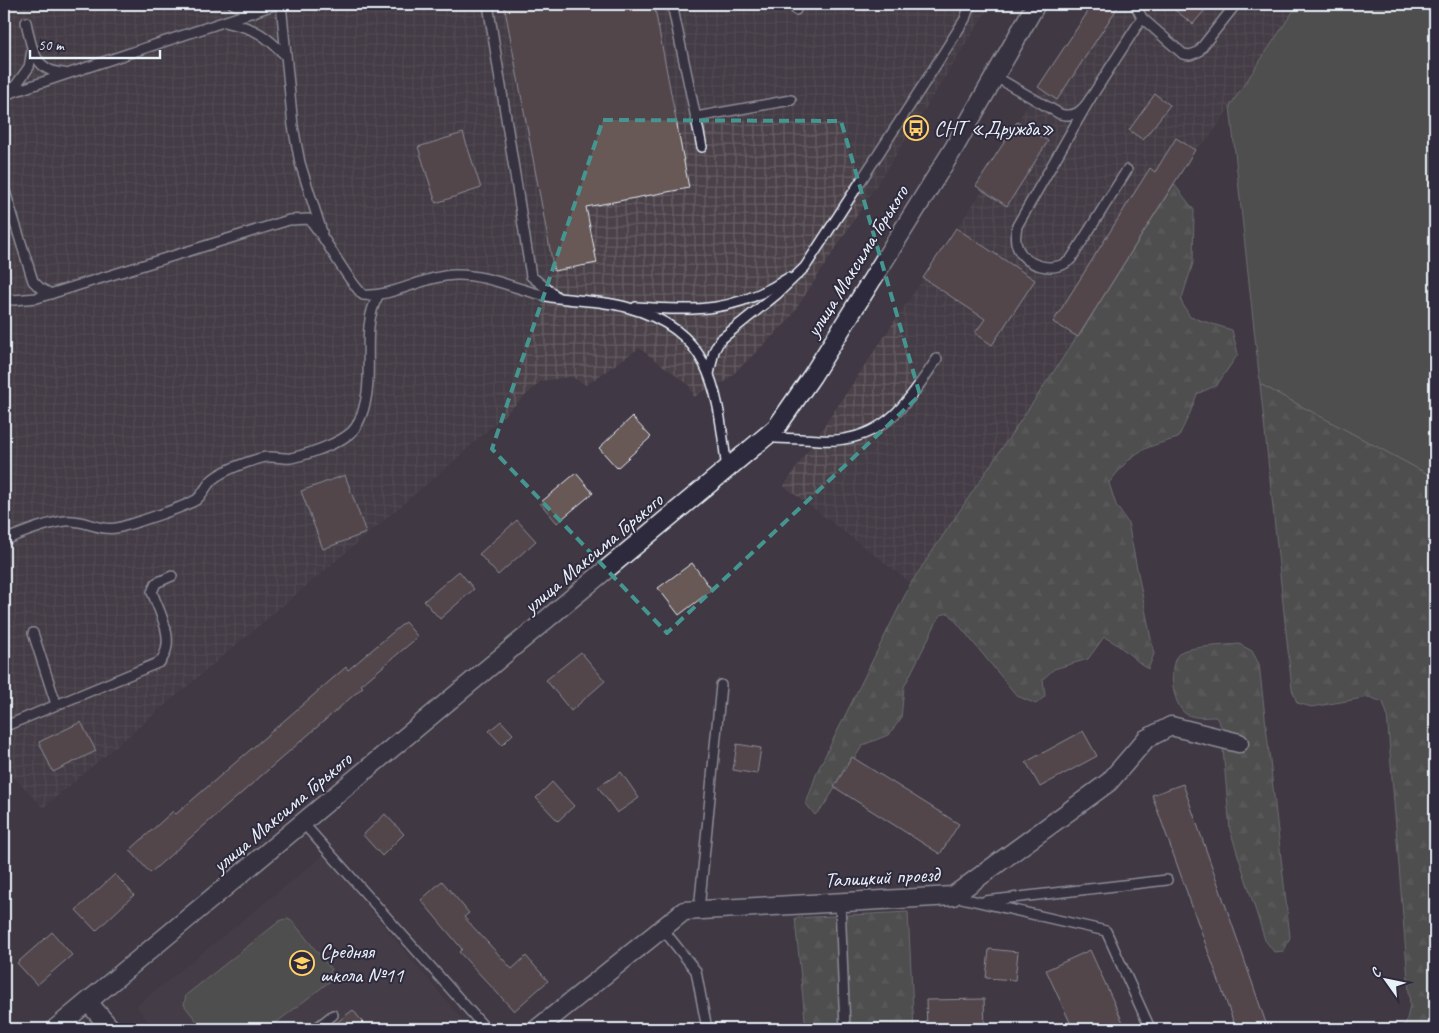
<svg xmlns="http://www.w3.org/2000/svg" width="1439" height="1033" viewBox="0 0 1439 1033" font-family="Caveat,sans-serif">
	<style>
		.built { fill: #4c4249 }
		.industrial { fill: url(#industrial-grid) }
		.green { fill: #60685b; stroke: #a4acaa }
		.forest { fill: url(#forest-firs); stroke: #a4acaa }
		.building { fill: #675956; stroke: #e8f1f8 }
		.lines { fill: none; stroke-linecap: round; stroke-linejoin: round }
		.lane-casing { stroke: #e8f1f8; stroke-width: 12 }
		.street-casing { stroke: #e8f1f8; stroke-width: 21 }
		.lane { stroke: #2f2a3d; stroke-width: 9 }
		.street { stroke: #2f2a3d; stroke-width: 18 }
		.marked { fill: none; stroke: #459590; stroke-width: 4; stroke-dasharray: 10 6; stroke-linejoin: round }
		.labels { text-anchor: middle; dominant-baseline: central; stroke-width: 4; stroke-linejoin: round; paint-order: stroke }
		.poi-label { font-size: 21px; fill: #e8f1f8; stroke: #2f2a3d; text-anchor: start }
		.street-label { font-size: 21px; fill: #e8f1f8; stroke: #2f2a3d }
	</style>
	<defs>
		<pattern id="industrial-grid" width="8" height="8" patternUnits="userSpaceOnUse" patternTransform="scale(1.25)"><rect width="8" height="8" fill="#4c4249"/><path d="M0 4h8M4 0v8" fill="none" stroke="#665e64"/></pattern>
		<pattern id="forest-firs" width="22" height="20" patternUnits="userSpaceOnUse" patternTransform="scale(1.25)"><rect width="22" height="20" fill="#60685b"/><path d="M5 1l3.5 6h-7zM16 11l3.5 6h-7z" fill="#777e73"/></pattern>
	</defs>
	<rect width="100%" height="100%" fill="#403844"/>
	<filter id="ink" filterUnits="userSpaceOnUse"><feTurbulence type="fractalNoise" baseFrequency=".02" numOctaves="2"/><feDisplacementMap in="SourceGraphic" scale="10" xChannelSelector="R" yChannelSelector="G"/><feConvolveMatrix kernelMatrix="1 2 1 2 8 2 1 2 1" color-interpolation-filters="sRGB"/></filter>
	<g filter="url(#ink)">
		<path class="built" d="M324,855L470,1029H154L136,1006Z"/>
		<g class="industrial">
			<path d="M4,4H991L889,166L789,320L725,382L712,386L694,397L689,385L639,348L586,385L572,377L541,381L453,462L43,808L4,766Z"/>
			<path d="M1093,4H1298L1210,137L1195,150L1078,337L911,583L784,486L982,191L976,186Z"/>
		</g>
		<g class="green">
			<path d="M1298,4H1435V478L1260,384L1230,106Z"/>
			<path d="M288,919L293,922L331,969L329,982L268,1029H203L184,1005L186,995L281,920Z"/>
		</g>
		<g class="forest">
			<path d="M1174,184L1194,210L1193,263L1181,301L1190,317L1232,330L1238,354L1217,385L1197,394L1190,413L1178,438C1139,449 1134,451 1109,483L1116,505L1128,523L1154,654L1148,669C1132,658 1121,645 1104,637L1088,659L1054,669L1043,679L1045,696L1036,704L1017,696L949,613L940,615L904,687L901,719L888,735L863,745L823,807L815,815L806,804L817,772L911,583L1077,337Z"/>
			<path d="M1260,384L1435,478V1029H1391L1406,1024L1410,1005L1387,714L1383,702L1369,697L1312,707L1297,703L1292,689Z"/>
			<path d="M1239,644L1252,651L1259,664L1290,937L1284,951L1274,952L1265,940L1230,830L1221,726L1216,717C1206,717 1196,719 1186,714C1172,705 1166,662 1181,652C1188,647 1228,645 1239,644Z"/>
			<path d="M908,912L914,1029H806L795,918Z"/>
		</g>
		<g class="building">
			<path d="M504,4H654L689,188L586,207L597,263L554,271Z"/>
			<path d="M1093,4H1120L1057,100L1038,87Z"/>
			<path d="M1167,4H1210L1193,24Z"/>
			<path d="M1155,94L1170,105L1143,140L1129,130Z"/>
			<path d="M1017,122L1048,141L1007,206L976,186Z"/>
			<path d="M463,133L481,188L436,203L418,147Z"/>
			<path d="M1176,138L1195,150L1078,337L1053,322L1150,168L1155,172Z"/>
			<path d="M956,228L1035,280L992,345L975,333L985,319L923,278Z"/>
			<path d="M632,417L651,437L617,468L599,448Z"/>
			<path d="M576,473L593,493L557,523L540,503Z"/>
			<path d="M345,475L366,533L323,549L301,491Z"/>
			<path d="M517,520L536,541L498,575L479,554Z"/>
			<path d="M692,563L712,590L679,615L658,588Z"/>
			<path d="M459,571L474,589L440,619L424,601Z"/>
			<path d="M405,622L418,637L361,685L363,687L150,873L130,850L173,811L176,814L346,667L348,670Z"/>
			<path d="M581,652L605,681L571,711L546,680Z"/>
			<path d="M501,721L513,734L502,745L489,731Z"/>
			<path d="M81,722L96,751L53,772L39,742Z"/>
			<path d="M1083,731L1097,756L1040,787L1026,762Z"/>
			<path d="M737,744L761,748L757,774L733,770Z"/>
			<path d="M852,757L959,824L940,854L834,787Z"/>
			<path d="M621,772L639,798L617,813L598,787Z"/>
			<path d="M552,782L574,806L558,821L536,798Z"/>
			<path d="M1183,784L1239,944L1268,1029H1236L1152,795Z"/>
			<path d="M385,814L404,834L382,856L363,835Z"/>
			<path d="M115,874L134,895L96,931L76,910Z"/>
			<path d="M442,881L469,913L464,917L512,969L526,956L548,981L514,1011L459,952L462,949L421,900Z"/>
			<path d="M52,932L72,955L37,985L17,963Z"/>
			<path d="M989,949L1018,952L1015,980L986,978Z"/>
			<path d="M1090,950L1126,1029H1073L1046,970Z"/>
			<path d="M984,999L985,1029H927L926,1000Z"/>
			<path d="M353,1010L368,1029H329L345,1016Z"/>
		</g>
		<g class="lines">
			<defs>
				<g id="lane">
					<path d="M233,4L253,13"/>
					<path d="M281,4L293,126L300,163L322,232"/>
					<path d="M488,4L531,276L556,296"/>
					<path d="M672,4L702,147"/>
					<path d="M792,4L796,10"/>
					<path d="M1135,4L1142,18L1183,54L1190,55L1198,52L1236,4"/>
					<path d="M26,22C31,46 34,72 64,73"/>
					<path d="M228,23C256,28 266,36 286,56"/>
					<path d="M996,77L1060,114C1075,118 1082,111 1090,99L1142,18"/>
					<path d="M11,92L29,67L32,51"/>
					<path d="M4,95L277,4"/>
					<path d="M1090,99L1017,226C1016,234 1014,239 1017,246C1024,267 1056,274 1071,259L1127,170"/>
					<path d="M696,117L791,100"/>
					<path d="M4,188L33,281L40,288L51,294"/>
					<path d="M4,298L13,300L37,298L289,220L309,219C330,243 341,272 363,295C395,297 423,276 455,275C488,274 519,291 551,297C575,301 602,300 626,307C715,331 717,392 727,470"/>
					<path d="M636,307C696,311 735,313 788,278"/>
					<path d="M709,374L714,351L720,340L777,294L805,267L929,76L965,19L970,4"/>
					<path d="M767,437C779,439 790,438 802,439C816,439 830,442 844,439C892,432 912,395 937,359"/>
					<path d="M4,540C23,533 45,523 65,521C85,519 101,533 121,527C138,522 182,508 196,500C203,495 206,485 213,479C224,470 247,462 261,458C271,455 281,459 291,458C309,454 349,441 357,425C380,383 357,333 378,296"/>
					<path d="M33,633L56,704"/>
					<path d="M4,724L8,725L160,662C177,641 160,614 152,592L156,583L172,576"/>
					<path d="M303,823L486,1029"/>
					<path d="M953,896L1106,931L1149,1026"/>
					<path d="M985,901L1167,880"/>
					<path d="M840,902L845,1029"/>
					<path d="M699,910L721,685"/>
					<path d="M662,928L696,971L707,1029"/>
					<path d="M315,1029L333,1015"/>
				</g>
				<g id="street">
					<path d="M88,1002L111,1029"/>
					<path d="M55,1029L776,428L812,376L954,148L1036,4"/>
					<path d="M537,1029L684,911L953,896L1109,782L1146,739L1171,726L1239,743"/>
				</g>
			</defs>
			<use href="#lane" class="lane-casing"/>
			<use href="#street" class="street-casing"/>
			<use href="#lane" class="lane"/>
			<use href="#street" class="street"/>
		</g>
	</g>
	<path d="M0 0H1439V1033H0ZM603,120L841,121L920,395L667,633L492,449Z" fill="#403844" fill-opacity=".55" fill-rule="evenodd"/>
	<path class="marked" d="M603,120L841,121L920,395L667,633L492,449Z"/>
	<defs>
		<symbol id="bus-ring" viewBox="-11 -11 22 22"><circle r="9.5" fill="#2f2a3d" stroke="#ffd166" stroke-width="1.5"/><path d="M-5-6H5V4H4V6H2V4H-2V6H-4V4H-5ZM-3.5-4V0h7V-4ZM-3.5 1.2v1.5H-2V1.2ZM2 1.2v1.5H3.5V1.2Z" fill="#ffd166"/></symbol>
		<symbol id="school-ring" viewBox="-11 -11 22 22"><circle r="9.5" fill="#2f2a3d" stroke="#ffd166" stroke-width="1.5"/><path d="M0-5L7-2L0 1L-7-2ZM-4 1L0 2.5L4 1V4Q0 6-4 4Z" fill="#ffd166"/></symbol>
	</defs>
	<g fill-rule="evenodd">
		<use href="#bus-ring" x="902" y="114" width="28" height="28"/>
		<use href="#school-ring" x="288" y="949" width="28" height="28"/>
	</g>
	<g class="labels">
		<g class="poi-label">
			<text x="934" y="128">СНТ «Дружба»</text>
			<text x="320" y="951">Средняя<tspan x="320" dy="24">школа №11</tspan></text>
		</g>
		<g class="street-label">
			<text transform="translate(857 261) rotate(-58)">улица Максима Горького</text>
			<text transform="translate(593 553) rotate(-40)">улица Максима Горького</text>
			<text transform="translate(282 812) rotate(-40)">улица Максима Горького</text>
			<text transform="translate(882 877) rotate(-3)">Талицкий проезд</text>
		</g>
	</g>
	<rect width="1439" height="1033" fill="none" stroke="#2f2a3d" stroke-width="20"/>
	<rect x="10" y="10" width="1419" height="1013" fill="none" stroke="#e8f1f8" stroke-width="2" filter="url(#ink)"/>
	<g transform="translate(1386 980) rotate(303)" stroke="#2f2a3d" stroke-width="4" paint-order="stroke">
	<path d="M0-4L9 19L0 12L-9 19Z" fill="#e8f1f8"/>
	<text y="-8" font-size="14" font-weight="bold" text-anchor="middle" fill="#e8f1f8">С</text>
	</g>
	<path d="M30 50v8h130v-8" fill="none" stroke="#e8f1f8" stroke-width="2.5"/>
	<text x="38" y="50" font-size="15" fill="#e8f1f8" stroke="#2f2a3d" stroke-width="4" paint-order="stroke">50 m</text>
</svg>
